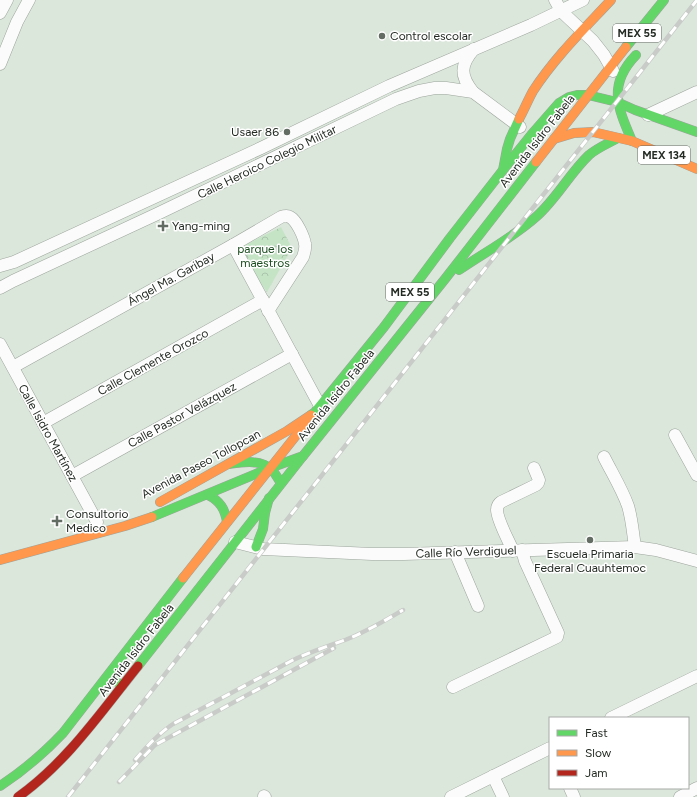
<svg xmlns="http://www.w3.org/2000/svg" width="697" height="797" viewBox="0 0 697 797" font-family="Figtree,sans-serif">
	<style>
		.park { fill: url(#park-crowns) }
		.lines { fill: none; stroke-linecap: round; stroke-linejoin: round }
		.street-casing { stroke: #9ca49c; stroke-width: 13 }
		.fast-casing { stroke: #9ca49c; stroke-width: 10 }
		.slow-casing { stroke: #9ca49c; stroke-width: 10 }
		.jam-casing { stroke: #9ca49c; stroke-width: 10 }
		.street { stroke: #fafbfa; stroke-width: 12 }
		.fast { stroke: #63d668; stroke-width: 9 }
		.slow { stroke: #ff974d; stroke-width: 9 }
		.jam { stroke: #b3261e; stroke-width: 9 }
		.rail-casing { stroke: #c8cbc8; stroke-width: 4.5 }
		.rail { stroke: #fff; stroke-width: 3; stroke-dasharray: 9; stroke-linecap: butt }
		.poi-dot { fill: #646d64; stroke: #fff; stroke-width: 1.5 }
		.labels { text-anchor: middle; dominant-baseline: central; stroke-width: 3; stroke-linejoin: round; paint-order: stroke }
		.shield { fill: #fff; stroke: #666b66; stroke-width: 1 }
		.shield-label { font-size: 11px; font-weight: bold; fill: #242b24 }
		.poi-label { font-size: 12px; fill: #242b24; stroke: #fff; text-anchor: start }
		.street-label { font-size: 12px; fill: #242b24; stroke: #fff }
		.park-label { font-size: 12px; fill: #1a4d1f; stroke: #fff }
	</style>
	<defs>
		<pattern id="park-crowns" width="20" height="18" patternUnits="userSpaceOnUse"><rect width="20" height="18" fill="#c5e4c6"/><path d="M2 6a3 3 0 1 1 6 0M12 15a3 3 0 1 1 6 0" fill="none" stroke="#a9c4aa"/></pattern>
	</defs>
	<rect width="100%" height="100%" fill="#dce7dc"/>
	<path class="park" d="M281,227L292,248L267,292L250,269L241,247Z"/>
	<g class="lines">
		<defs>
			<g id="street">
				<path d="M555,0L561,11L593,41L604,55L613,71"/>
				<path d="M0,13L7,0"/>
				<path d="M0,64L17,22L29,0"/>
				<path d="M473,92C460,76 460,65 474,49"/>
				<path d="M648,115L697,92"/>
				<path d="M233,245L320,406"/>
				<path d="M0,266L14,262L261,148L389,86L531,25L583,0"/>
				<path d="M0,288L13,281L157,214L396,99L419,91L435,88H446L473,92L520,127"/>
				<path d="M0,344L97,522"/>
				<path d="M13,367L233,245L281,217C284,216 287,215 290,217C297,221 304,237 305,244C306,249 304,253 303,257L268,311"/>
				<path d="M43,423L263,300"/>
				<path d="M675,435L697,475"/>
				<path d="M604,457C612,473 622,489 628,506C632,519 633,534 635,547"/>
				<path d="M72,476L292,354"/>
				<path d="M235,542L263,549L372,554H404L635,547L656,550L697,561"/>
				<path d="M513,551C509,541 497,520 497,510C497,507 498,504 501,502L536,485L538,483L539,480L534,468"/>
				<path d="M455,552L478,606"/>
				<path d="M453,687L557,637L558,633L525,561L522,550"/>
				<path d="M611,718L697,676"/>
				<path d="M493,776L503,797"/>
				<path d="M570,788L574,797"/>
				<path d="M264,796L265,797"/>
				<path d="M451,797L550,748"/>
				<path d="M680,797L697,788"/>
			</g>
			<g id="fast">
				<path d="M626,47L664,0"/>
				<path d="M632,141C618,108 607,85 636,55"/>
				<path d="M503,170L531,135L559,103L569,97L577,95H588L617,102L635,110L697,132"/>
				<path d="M459,270C485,252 514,237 537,216C557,198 570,173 589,155C597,148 609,143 618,138"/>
				<path d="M311,415L315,412L384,327L450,238L503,170L507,149L510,139L519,119"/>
				<path d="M229,464C243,462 261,459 272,470C276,474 278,479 281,483"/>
				<path d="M208,495C220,501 225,509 227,522"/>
				<path d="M152,517L270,468L303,456L445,279L536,162"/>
				<path d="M256,547L263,529L265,513L269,498"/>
				<path d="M138,666L303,456"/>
				<path d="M109,675L122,686"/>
				<path d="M0,786C23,771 44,753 63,733L183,578"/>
			</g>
			<g id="slow">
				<path d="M519,119C524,110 528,100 533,91C555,57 584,29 611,0"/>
				<path d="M554,139L574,133L593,132L632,141L697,169"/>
				<path d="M536,162L626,47"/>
				<path d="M160,502L287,431L311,415"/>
				<path d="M0,560L125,526L152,517"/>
				<path d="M183,578L306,423"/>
			</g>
			<path id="jam" d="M18,797C67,762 101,712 138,666"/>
		</defs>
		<use href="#street" class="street-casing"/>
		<use href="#fast" class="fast-casing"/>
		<use href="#slow" class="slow-casing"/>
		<use href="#jam" class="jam-casing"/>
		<use href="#street" class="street"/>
		<use href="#fast" class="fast"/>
		<use href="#slow" class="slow"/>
		<use href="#jam" class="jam"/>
		<defs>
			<g id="rail">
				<path d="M135,760C147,746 158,734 173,724L293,660C310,652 328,646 345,640C366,632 384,621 403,610"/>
				<path d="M119,782L155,745L334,648"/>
				<path d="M68,797L697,0"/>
			</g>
		</defs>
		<use href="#rail" class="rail-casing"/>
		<use href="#rail" class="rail"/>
	</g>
	<g class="poi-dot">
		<circle cx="382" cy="36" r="4"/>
		<circle cx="287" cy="132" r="4"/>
		<path d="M161 220h4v4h4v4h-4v4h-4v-4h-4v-4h4z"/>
		<path d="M55 515h4v4h4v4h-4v4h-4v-4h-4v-4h4z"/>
		<circle cx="590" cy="540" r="4"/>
	</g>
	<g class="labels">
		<g class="shield">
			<rect x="613" y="24" width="48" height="18" rx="3"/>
			<rect x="638" y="146" width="52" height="18" rx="3"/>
			<rect x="386" y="283" width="48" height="18" rx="3"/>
		</g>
		<g class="shield-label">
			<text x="637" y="33">MEX 55</text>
			<text x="664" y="155">MEX 134</text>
			<text x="410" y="292">MEX 55</text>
		</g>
		<g class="poi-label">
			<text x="390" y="36">Control escolar</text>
			<text x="279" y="132" text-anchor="end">Usaer 86</text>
			<text x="172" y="226">Yang-ming</text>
			<text x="66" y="514">Consultorio<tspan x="66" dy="14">Medico</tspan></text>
			<text x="590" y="554" text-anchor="middle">Escuela Primaria<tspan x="590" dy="14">Federal Cuauhtemoc</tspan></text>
		</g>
		<g class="street-label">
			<text transform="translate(537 141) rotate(-52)">Avenida Isidro Fabela</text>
			<text transform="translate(267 162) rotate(-26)">Calle Heroico Colegio Militar</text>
			<text transform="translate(171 279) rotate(-29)">Ángel Ma. Garibay</text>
			<text transform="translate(153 362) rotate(-29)">Calle Clemente Orozco</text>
			<text transform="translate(336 395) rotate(-51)">Avenida Isidro Fabela</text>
			<text transform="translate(182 415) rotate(-29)">Calle Pastor Velázquez</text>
			<text transform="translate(48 433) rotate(61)">Calle Isidro Martínez</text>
			<text transform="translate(201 464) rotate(-28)">Avenida Paseo Tollopcan</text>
			<text transform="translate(466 552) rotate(-2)">Calle Río Verdiguel</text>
			<text transform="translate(136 650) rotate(-52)">Avenida Isidro Fabela</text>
		</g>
		<g class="park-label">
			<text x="265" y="249">parque los<tspan x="265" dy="14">maestros</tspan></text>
		</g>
	</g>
	<rect x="549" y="717" width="140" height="72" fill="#ffffff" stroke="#a7aaa7"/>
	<rect x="557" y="730" width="20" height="6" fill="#63d668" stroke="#a7aaa7"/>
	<text x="585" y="737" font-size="12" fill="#242b24">Fast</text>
	<rect x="557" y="750" width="20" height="6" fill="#ff974d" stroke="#a7aaa7"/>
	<text x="585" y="757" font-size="12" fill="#242b24">Slow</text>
	<rect x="557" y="770" width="20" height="6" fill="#b3261e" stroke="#a7aaa7"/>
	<text x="585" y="777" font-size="12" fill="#242b24">Jam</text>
</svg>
